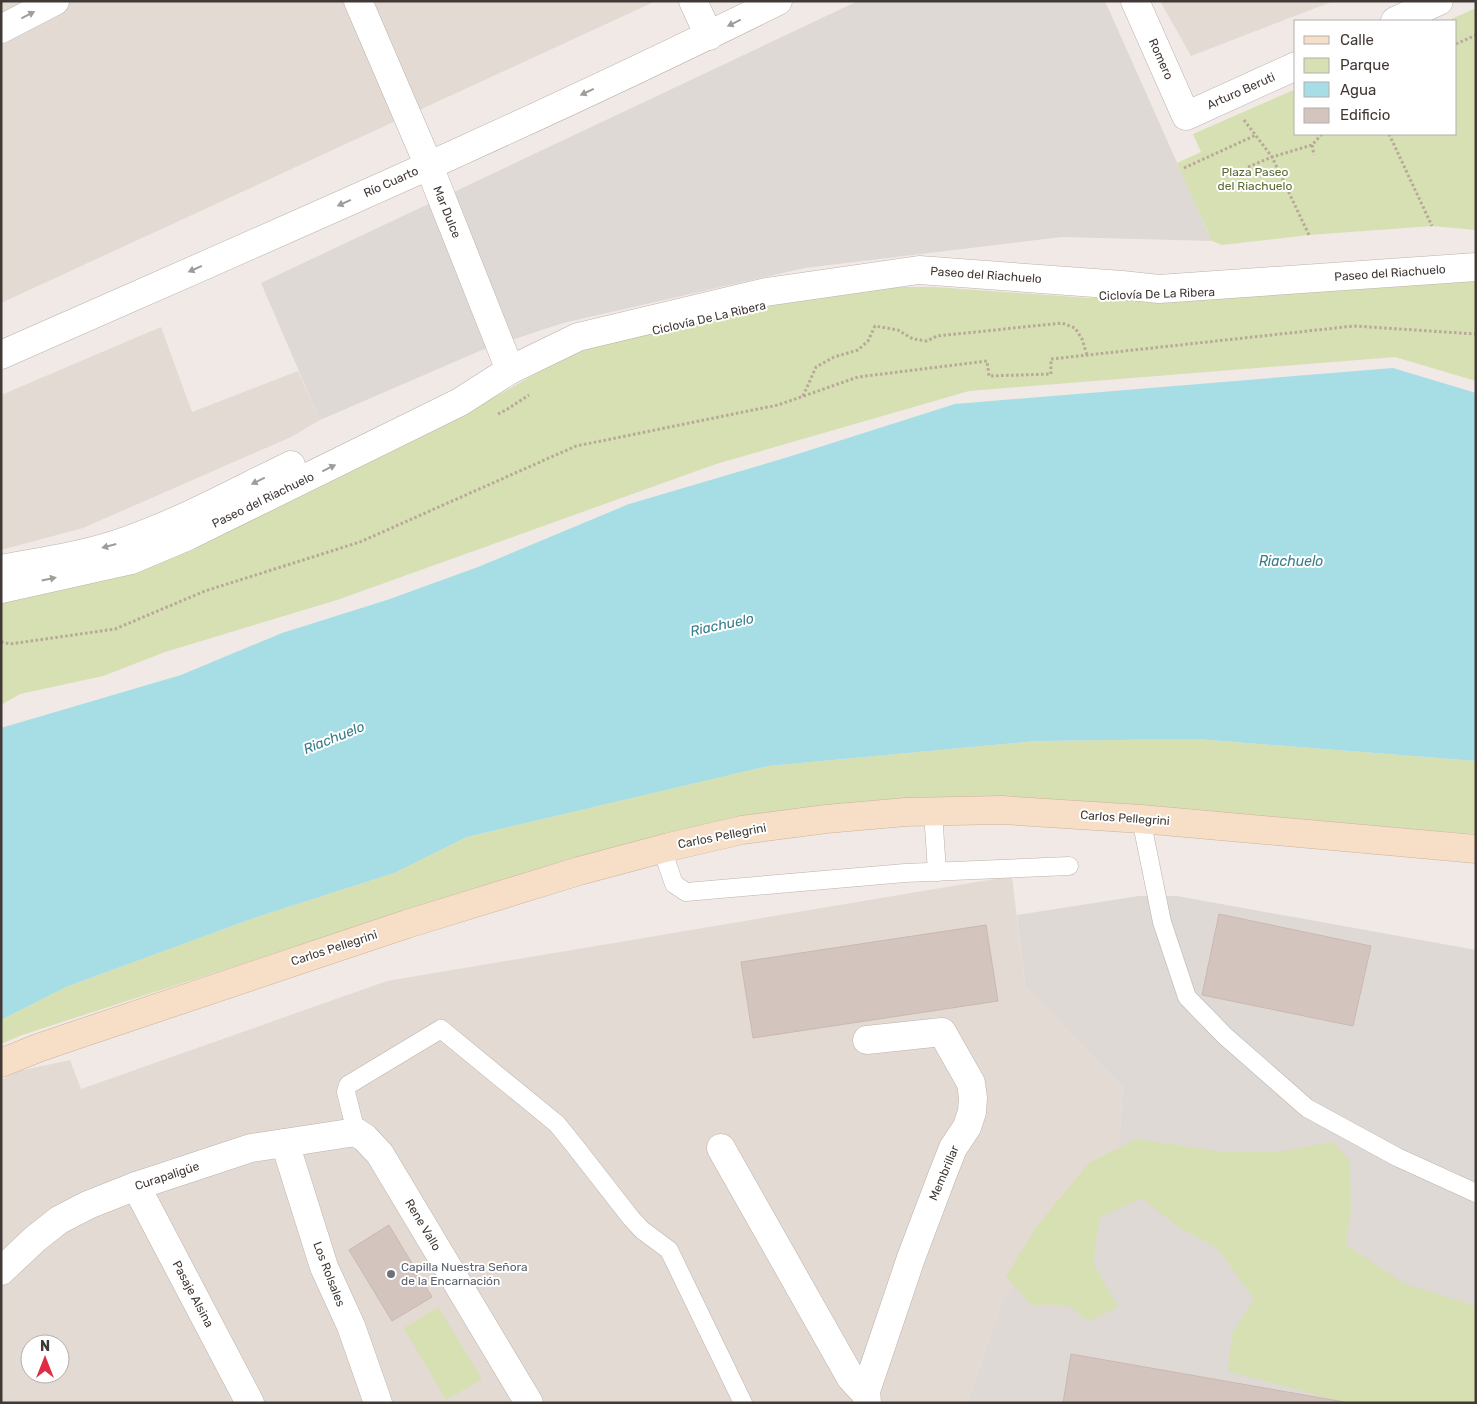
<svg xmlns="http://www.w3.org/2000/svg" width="1477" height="1404" viewBox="0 0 1477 1404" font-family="Rubik,sans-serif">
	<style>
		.residential { fill: #e3dad3; fill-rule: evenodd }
		.industrial { fill: #dfd9d6 }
		.green { fill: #d7e0b2 }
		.water { fill: #a7dee6 }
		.building { fill: #d3c5be; stroke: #cab8b0 }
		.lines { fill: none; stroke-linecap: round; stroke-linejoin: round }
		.lane-casing { stroke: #bdb2ab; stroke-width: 19 }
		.street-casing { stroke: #bdb2ab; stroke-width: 29 }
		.secondary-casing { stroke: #cdb29b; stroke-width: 29 }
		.path { stroke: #baa79b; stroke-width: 3; stroke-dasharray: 2.5 2.5; stroke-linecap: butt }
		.lane { stroke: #fff; stroke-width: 18 }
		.street { stroke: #fff; stroke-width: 28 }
		.secondary { stroke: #f7dec7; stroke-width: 28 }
		.oneway { fill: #a09c9a }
		.worship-dot { fill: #6b7280; stroke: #fff; stroke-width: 2 }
		.labels { text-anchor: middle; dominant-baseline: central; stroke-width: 4; stroke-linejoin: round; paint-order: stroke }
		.street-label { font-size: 12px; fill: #413935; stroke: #fff }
		.park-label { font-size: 12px; fill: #576b30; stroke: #fff }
		.worship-label { font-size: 12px; fill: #5b616d; stroke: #fff; text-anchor: start }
		.water-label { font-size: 14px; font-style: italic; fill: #367d8a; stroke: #fff }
	</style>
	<rect width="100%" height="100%" fill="#f0e9e5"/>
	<g class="residential">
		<path d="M1,1H656L1,303Z"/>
		<path d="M1160,1H1334L1191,56Z"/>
		<path d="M161,327L192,412L298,371L320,420L291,437L83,528L1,550V395Z"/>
		<path d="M1012,876L1025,986L1123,1088L1117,1172L1000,1307L967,1403H1V1080L19,1071L70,1060L81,1089L387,981ZM30,1344H60V1374H30Z"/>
	</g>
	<g class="industrial">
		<path d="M858,1H1105L1212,241L1062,237L805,268L563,323L482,350L320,420L261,283Z"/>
		<path d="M1139,896H1177L1476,950V1403H967L1000,1307L1067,1200L1117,1172L1123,1088L1025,986L1017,915Z"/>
	</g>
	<g class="green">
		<path d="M1476,8V230L1432,226L1309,235L1222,245L1212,241L1177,163L1201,152L1193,134L1296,89V134H1456V21H1447Z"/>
		<path d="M1476,276V381L1395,357L969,391L716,464L337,600L165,652L103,676L20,694L1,705V604L137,564L499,395L580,348L737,310L899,287H934L1088,298H1116L1231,293Z"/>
		<path d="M1197,739L1476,761V834L1084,806L667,836L454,895L22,1035L1,1044V1020L66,987L257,917L394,873L467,837L768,766L1037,741Z"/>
		<path d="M1136,1139L1217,1151H1282L1333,1142L1350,1161L1351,1209L1346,1245L1405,1284L1476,1306V1403H1346L1228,1371L1232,1334L1254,1299L1217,1248L1178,1227L1142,1198L1100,1217L1093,1263L1118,1307L1088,1321L1068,1305H1031L1006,1276L1040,1222L1089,1163Z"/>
		<path d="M438,1307L482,1379L446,1400L404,1328Z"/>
	</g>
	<path class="water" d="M1393,368L1476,393V761L1197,739L1037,741L768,766L467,837L394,873L257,917L66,987L1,1020V728L181,675L282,633L387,600L478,567L629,504L785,458L955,404Z"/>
	<g class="building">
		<path d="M1219,914L1371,946L1353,1026L1202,995Z"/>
		<path d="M986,925L998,1001L753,1038L741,962Z"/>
		<path d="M389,1225L432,1297L392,1321L349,1250Z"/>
		<path d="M1071,1354L1350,1403H1063Z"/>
	</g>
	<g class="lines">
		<defs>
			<g id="lane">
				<path d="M933,812L937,872"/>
				<path d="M1141,819L1162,922L1187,997L1225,1036L1307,1108L1397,1157L1476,1193"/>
				<path d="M662,849L674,884L686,892L905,873L1069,866"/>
				<path d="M356,1132L346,1092L348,1085L441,1029L557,1124L574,1145L631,1218L642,1230L669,1250L743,1403"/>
			</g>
			<g id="street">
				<path d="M358,1L429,166L510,370"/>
				<path d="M693,1L709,36"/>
				<path d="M1135,1L1186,116L1296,66"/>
				<path d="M1395,21L1439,1"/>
				<path d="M1,29L55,1"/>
				<path d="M1,355C261,240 523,128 778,1"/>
				<path d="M1,569C43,561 88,555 128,540C185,520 237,491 291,465"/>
				<path d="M1,589L131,560L188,536L460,402L510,370L578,337L766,292L919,270L1122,285L1159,289L1476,267"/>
				<path d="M867,1040L942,1032L971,1083L973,1098L972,1112L967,1127L953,1148L942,1176L911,1258L866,1391L867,1403"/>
				<path d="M285,1143L324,1267L351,1326L378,1403"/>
				<path d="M721,1148L851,1378L860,1388L866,1391"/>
				<path d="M136,1186L250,1403"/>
				<path d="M1,1271L35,1239L59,1220L88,1205L136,1186L251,1148L356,1132L365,1138L380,1154L529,1403"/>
			</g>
			<path id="secondary" d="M1,1063L38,1048L76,1035L407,924L579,871L669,847L742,830L826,819L906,812L1002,810L1141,819L1476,849"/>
		</defs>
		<use href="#lane" class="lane-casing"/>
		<use href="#street" class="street-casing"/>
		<use href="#secondary" class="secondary-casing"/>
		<g class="path">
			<path d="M1456,44L1476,35"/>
			<path d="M1244,120L1272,157L1309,235"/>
			<path d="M1389,134L1432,226"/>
			<path d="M1312,145L1314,155"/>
			<path d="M1248,167L1272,157L1312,145L1322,134"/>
			<path d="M1184,168L1256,135"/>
			<path d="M803,396L816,367L834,357L858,350L868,341L875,326L898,330L913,339L927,341L937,336L1062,323L1075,328L1082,339L1087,355"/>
			<path d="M498,414L506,410L529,395"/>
			<path d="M1,642L10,644L115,629L205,591L360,542L576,446L778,405L858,377L987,361L989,376L1051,374V359L1354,326L1476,334"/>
		</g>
		<use href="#lane" class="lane"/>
		<use href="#street" class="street"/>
		<use href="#secondary" class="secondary"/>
	</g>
	<defs><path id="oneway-solid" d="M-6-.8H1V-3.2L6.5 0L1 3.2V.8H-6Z" transform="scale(1.25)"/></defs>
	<g class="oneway">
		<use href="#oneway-solid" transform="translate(28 15) rotate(-27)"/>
		<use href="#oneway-solid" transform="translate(734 23) rotate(154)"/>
		<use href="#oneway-solid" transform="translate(587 92) rotate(155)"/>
		<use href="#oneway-solid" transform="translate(344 203) rotate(156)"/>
		<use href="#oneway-solid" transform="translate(195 269) rotate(156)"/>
		<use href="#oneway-solid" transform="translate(329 468) rotate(-26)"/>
		<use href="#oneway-solid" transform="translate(258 481) rotate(154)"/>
		<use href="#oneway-solid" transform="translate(109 546) rotate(165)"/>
		<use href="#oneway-solid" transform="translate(49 579) rotate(-12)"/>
	</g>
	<circle class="worship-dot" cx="391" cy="1274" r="5"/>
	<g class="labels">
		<g class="street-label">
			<text transform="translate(1161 59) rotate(66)">Romero</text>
			<text transform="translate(1241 91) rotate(-24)">Arturo Beruti</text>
			<text transform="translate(391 182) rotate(-24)">Río Cuarto</text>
			<text transform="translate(447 212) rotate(68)">Mar Dulce</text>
			<text transform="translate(1390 273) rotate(-4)">Paseo del Riachuelo</text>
			<text transform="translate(986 275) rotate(4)">Paseo del Riachuelo</text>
			<text transform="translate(1157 294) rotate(-2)">Ciclovía De La Ribera</text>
			<text transform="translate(709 318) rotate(-13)">Ciclovía De La Ribera</text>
			<text transform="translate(263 500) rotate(-26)">Paseo del Riachuelo</text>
			<text transform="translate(1125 818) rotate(4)">Carlos Pellegrini</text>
			<text transform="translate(722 836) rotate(-11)">Carlos Pellegrini</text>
			<text transform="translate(334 948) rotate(-18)">Carlos Pellegrini</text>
			<text transform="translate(944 1173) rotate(-67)">Membrillar</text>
			<text transform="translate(167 1176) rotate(-18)">Curapaligüe</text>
			<text transform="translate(423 1225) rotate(59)">Rene Vallo</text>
			<text transform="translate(329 1274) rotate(69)">Los Rolsales</text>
			<text transform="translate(193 1294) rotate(62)">Pasaje Alsina</text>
		</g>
		<g class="park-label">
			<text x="1255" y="172">Plaza Paseo<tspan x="1255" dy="14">del Riachuelo</tspan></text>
		</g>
		<g class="worship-label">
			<text x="401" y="1267">Capilla Nuestra Señora<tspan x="401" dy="14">de la Encarnación</tspan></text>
		</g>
		<g class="water-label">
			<text x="1291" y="561">Riachuelo</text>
			<text transform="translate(722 625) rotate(-12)">Riachuelo</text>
			<text transform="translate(334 738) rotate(-22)">Riachuelo</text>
		</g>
	</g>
	<rect width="1477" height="1404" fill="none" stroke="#413935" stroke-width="5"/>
	<rect x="1294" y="20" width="162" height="115" fill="#ffffff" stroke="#b3b0ae"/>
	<rect x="1304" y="36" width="25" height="8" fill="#f7dec7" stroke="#b3b0ae"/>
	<text x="1340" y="45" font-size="15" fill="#413935">Calle</text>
	<rect x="1304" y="58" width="25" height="15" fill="#d7e0b2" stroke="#b3b0ae"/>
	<text x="1340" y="70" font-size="15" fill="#413935">Parque</text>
	<rect x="1304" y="82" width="25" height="15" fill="#a7dee6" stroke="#b3b0ae"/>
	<text x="1340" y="95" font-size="15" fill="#413935">Agua</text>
	<rect x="1304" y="108" width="25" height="15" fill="#d3c5be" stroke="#b3b0ae"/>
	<text x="1340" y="120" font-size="15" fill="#413935">Edificio</text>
	<g transform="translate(45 1359)"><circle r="24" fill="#ffffff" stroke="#b3b0ae"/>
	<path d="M0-4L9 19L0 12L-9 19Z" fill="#df2c42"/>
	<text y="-8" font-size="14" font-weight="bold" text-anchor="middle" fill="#413935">N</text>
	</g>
</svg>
